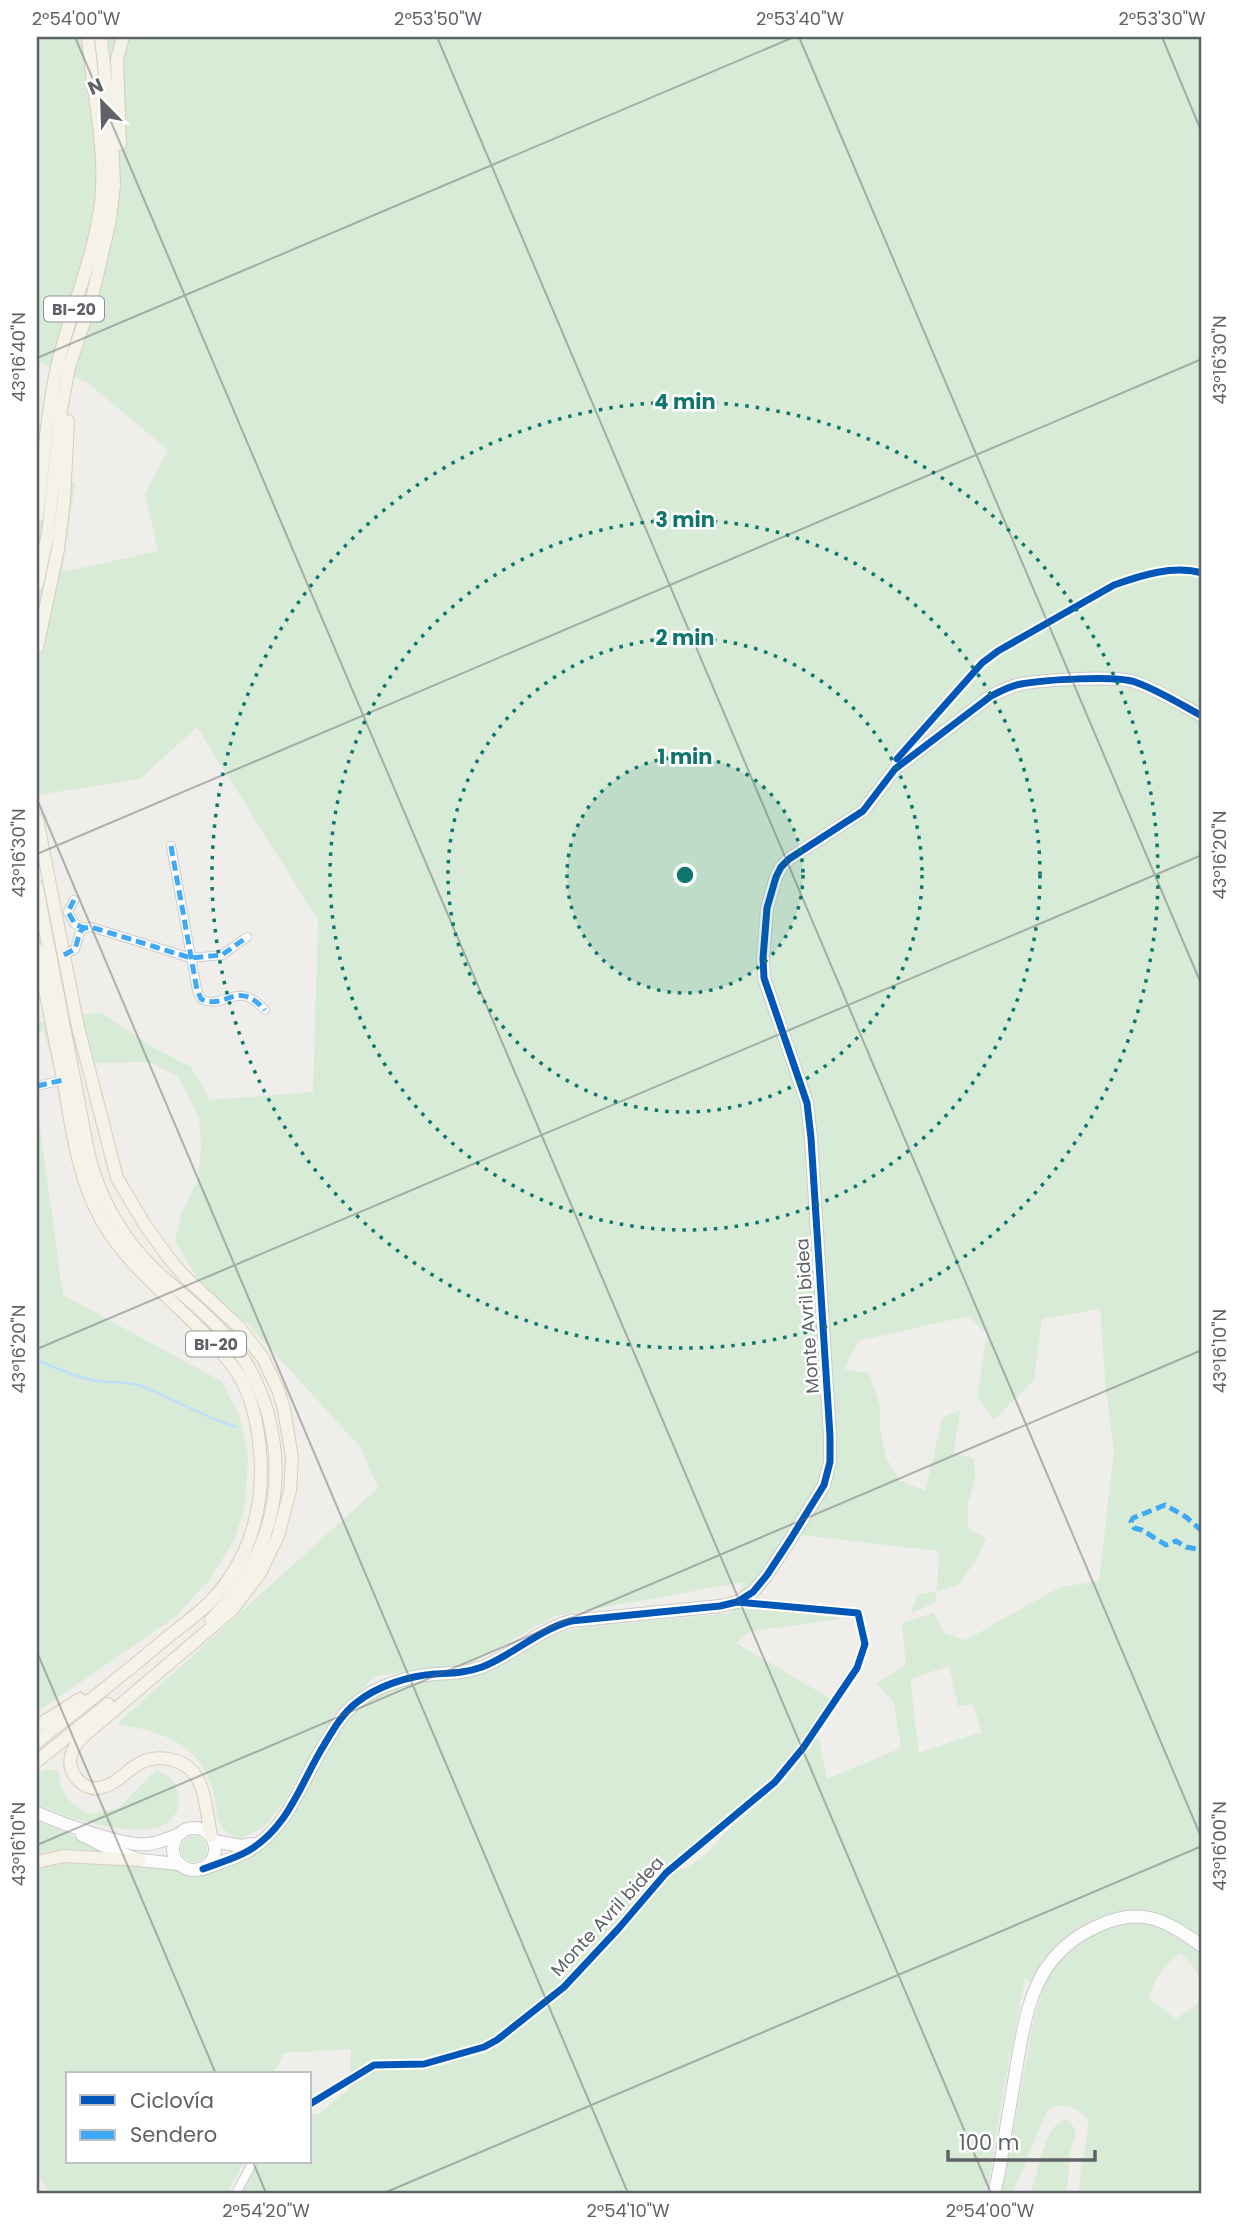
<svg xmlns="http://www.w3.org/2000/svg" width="1239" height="2230" viewBox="0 0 1239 2230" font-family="Poppins,sans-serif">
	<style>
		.green { fill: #d8ebd6; fill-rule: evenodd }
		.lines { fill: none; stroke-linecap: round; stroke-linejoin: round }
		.stream { stroke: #bfe0f9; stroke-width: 2.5 }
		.street-casing { stroke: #cbcccc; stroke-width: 10 }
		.secondary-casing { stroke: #cacacb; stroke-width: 14 }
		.primary-casing { stroke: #d7ceb8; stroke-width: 14 }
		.street { stroke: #fdfcfc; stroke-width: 8 }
		.secondary { stroke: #fdfcfc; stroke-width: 12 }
		.primary { stroke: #f4f2e9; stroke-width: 12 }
		.quiet { stroke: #3fa9f5; stroke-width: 5; stroke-dasharray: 10 5; stroke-linecap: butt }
		.cycleway-casing { stroke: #fff; stroke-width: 11 }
		.cycleway { stroke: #0057b8; stroke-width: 7 }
		.ticks { fill: none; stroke: #5f6368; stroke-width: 2; stroke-opacity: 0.45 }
		.ring { fill: none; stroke: #0f766e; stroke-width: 3.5; stroke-dasharray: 3.5 7 }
		.labels { text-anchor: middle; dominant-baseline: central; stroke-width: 5; stroke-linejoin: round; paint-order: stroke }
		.shield { fill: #fff; stroke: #8f9295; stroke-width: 2 }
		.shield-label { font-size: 16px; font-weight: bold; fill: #5f6368 }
		.street-label { font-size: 18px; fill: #5f6368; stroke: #fff }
		.centre { fill: #0f766e; stroke: #fff; stroke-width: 3.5 }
		.ring-label { font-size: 21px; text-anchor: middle; font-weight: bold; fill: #0f766e; stroke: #fff; stroke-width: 5; stroke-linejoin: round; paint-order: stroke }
		.neatline { fill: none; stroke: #5f6368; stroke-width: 2.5 }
		.ticks-label { font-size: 18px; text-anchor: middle; fill: #5f6368 }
	</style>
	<rect width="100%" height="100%" fill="#efeeea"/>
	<g class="green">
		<path d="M37,37H1202V1977L1181,1953C1162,1967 1156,1975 1149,1998L1176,2019L1202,2001V2193H1079C1079,2167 1088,2146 1088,2119C1076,2107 1060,2099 1046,2113L1013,2193H1002L1034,2018L1043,1990L1025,1978L1003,2093L987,2193H241L257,2162H310V2114H319L348,2090L349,2083L374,2068H423L495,2047L561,1994L666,1879L678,1870L687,1868L708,1852L726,1832L785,1780L818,1736L827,1779L901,1748L894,1703L877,1683L906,1665L902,1623L933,1613L944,1633L966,1640L1060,1587L1099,1581L1114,1451L1106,1391L1100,1309L1042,1319L1034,1380L994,1420L977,1396L987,1334L968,1316L858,1341L844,1369L869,1373L880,1405V1429L886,1457L899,1480L925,1491C932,1467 936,1442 943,1417L960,1411L954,1452L974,1459L975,1480L968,1503V1528L986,1539L977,1559L959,1584L937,1591L935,1603L911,1613L917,1595L937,1591L939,1551L801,1535L778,1570L760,1594L742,1607L844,1618L749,1632L736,1643L831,1699L797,1748L775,1774L666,1867L563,1983L497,2035L485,2042L458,2052L423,2061L376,2062L368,2063L350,2074L351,2049L284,2053L273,2074H68V2162H244L227,2193H50L37,2175V1866L68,1861L174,1868L191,1875L202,1874L250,1855L338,1728L361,1704L384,1692L534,1644L555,1633L586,1627L730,1613L744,1582L555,1616L472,1663L376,1676L334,1715L284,1802L265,1826L239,1840C211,1824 220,1818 213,1791C201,1743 160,1731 117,1724L378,1488L361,1448L246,1322L229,1316L197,1277L175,1242L181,1214L198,1180L201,1148L199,1117L178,1076L149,1062L53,1064L43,1029L37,1035V1023L100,1012L156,1049L191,1067L210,1100L313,1092L318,920L197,727L140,779L37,795V461L75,483L62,572L158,551L145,494L168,450L88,383L37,361ZM949,1666L958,1706L972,1704L982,1732L919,1753L910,1679Z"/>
		<path d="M37,1106L63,1295L221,1381L239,1415L248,1456L245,1504L235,1538L210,1579L175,1617L37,1712Z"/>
		<path d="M48,1769L58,1771C63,1796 66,1801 89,1814L117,1809L156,1770C189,1781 185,1823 154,1828C120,1834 69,1818 37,1805V1774Z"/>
		<path d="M37,1821L72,1835L107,1853C83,1850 60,1846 37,1856Z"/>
		<circle cx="194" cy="1849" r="13"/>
		<path d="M1065,2119L1071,2122L1076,2133L1070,2153L1067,2193H1030C1040,2171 1041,2130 1065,2119Z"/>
	</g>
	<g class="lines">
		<path class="stream" d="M37,1360C53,1367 81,1379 98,1381C113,1383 126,1381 141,1386C173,1398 202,1416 235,1427"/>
		<defs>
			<g id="street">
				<path d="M895,769L897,757L982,663L998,651L1114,585C1142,575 1173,565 1202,573"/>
				<path d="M171,846L197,990L201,999C226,1011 236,978 265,1010"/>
				<path d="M74,900L68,912L75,924L84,928"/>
				<path d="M64,955L75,949L80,932L84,928L91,927L191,958L222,955L247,937"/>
				<path d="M37,1086L63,1080"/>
				<path d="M310,2104L374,2065L424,2064L484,2047L497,2040L564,1987L619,1928L666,1873L775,1782L803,1748L857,1668L865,1644L858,1613L740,1602"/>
				<path d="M236,2193L253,2162"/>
			</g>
			<g id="secondary">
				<path d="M37,1813C61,1823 124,1847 148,1844C159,1843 170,1838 180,1834"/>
				<circle cx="194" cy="1849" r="21"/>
				<path d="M82,1835L102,1845L139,1860L178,1864"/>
				<path d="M214,1841L241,1846L253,1844"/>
				<path d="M203,1869C218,1863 234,1859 248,1851C289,1827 300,1784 324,1745C333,1730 342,1714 356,1703C377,1686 408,1676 435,1674C451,1673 466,1673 482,1667C513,1655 538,1630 571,1621L720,1606L737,1602L753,1592L767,1575L790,1540L824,1485L830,1462V1436L811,1138L807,1103L764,978L763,958L767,908L776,877L781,867L789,859L863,811L895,769L991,696C1001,691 1010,686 1021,684C1043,680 1115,675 1135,682C1158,690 1180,704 1202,716"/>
				<path d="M994,2193C999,2177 1001,2158 1004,2141C1009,2111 1014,2082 1019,2052C1029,1994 1042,1950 1100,1925C1143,1906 1167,1921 1202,1946"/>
			</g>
			<g id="primary">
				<path d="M120,144L117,59L123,37"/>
				<path d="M37,517C44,465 46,413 58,363C71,309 94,258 101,202C107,147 92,92 88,37"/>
				<path d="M37,585L48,533L61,410L69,367L92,298L110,220L114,185L112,140L101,37"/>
				<path d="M37,648L58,549L64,500L68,421"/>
				<path d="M37,819L78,1027L117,1178L145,1225L168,1257L184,1276L239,1327L263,1358L278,1390L284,1409L292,1458L290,1491L278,1536L260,1573L232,1610L86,1734C79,1740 73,1747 71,1756C67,1772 82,1790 98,1788C116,1786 125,1771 140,1763C149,1758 162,1757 172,1760C207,1767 205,1808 211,1836"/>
				<path d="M37,887L89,1156C100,1199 123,1239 155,1270C180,1293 207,1313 229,1339C248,1361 260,1387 268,1414C289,1495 266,1560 211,1620"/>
				<path d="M37,949C46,994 55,1039 64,1084C72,1130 78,1179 102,1221C136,1280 197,1315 236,1371C251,1392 258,1425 260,1451C265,1507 250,1560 210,1602C194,1618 174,1631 157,1646C118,1679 77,1710 37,1742"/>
				<path d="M37,1726L80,1699"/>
				<path d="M37,1761L108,1704"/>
				<path d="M37,1862L64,1856L139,1860"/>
			</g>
		</defs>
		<use href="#street" class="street-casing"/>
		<use href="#secondary" class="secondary-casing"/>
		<use href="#primary" class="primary-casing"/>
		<use href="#street" class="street"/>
		<use href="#secondary" class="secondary"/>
		<use href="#primary" class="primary"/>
		<g class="quiet">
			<path d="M171,846L197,990L201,999C226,1011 236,978 265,1010"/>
			<path d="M74,900L68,912L75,924L84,928"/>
			<path d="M64,955L75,949L80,932L84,928L91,927L191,958L222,955L247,937"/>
			<path d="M37,1086L63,1080"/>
			<path d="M1202,1531L1186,1517L1165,1505L1133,1518L1131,1522L1134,1528L1142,1530L1166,1545L1176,1541L1186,1547L1202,1550"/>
		</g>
		<defs>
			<g id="cycleway">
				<path d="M897,759L982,663L998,651L1114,585C1142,575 1173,565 1202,573"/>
				<path d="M203,1869C218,1863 234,1859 248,1851C289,1827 300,1784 324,1745C333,1730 342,1714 356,1703C377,1686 408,1676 435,1674C451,1673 466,1673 482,1667C513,1655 538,1630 571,1621L720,1606L737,1602L753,1592L767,1575L790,1540L824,1485L830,1462V1436L811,1138L807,1103L764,978L763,958L767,908L776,877L781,867L789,859L863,811L895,769L991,696C1001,691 1010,686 1021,684C1043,680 1115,675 1135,682C1158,690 1180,704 1202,716"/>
				<path d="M310,2104L374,2065L424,2064L484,2047L497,2040L564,1987L619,1928L666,1873L775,1782L803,1748L857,1668L865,1644L858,1613L737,1602"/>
			</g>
		</defs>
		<use href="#cycleway" class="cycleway-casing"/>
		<use href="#cycleway" class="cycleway"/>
	</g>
	<path class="ticks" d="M75,37L991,2193M437,37L1202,1839M799,37L1202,986M1162,37L1202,133M37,358L794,37M37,799L628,2193M37,854L1202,359M37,1349L1202,855M37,1652L216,2074M37,1845L1202,1350M253,2162L266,2193M384,2193L1202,1846"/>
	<circle cx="685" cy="875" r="118" fill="#0f766e" fill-opacity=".12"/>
	<g class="ring">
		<circle cx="685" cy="875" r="118"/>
		<circle cx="685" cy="875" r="237"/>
		<circle cx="685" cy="875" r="355"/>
		<circle cx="685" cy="875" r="473"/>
	</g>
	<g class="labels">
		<g class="shield">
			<rect x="44" y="296.5" width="60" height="25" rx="5"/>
			<rect x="186" y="1331.5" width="60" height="25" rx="5"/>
		</g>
		<g class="shield-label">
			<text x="74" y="309">BI-20</text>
			<text x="216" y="1344">BI-20</text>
		</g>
		<g class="street-label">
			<text transform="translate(807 1316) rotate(-94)">Monte Avril bidea</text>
			<text transform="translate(607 1916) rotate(-47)">Monte Avril bidea</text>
		</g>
	</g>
	<circle cx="685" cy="875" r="10" class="centre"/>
	<g class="ring-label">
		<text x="685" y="409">4 min</text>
		<text x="685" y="527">3 min</text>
		<text x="685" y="645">2 min</text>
		<text x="685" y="764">1 min</text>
	</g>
	<rect width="1239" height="2230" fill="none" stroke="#ffffff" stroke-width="77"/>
	<rect x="66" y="2072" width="245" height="91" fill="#ffffff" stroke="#bfc1c3" stroke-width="2"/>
	<rect x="80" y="2095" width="35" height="10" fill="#0057b8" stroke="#bfc1c3" stroke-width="2"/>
	<text x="130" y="2108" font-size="21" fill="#5f6368">Ciclovía</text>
	<rect x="80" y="2130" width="35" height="10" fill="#3fa9f5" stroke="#bfc1c3" stroke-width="2"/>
	<text x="130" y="2142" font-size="21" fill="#5f6368">Sendero</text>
	<g transform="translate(102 102) rotate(337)" stroke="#ffffff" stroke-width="5" paint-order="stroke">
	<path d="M0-5L12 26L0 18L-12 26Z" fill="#5f6368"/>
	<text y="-10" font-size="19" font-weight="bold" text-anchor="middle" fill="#5f6368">N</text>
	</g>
	<path d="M948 2150v10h147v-10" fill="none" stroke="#5f6368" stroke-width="3.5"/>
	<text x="959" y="2150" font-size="21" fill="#5f6368" stroke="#ffffff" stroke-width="5" paint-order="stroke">100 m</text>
	<rect x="38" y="38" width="1162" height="2154" class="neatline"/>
	<g class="ticks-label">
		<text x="76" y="25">2°54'00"W</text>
		<text x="438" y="25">2°53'50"W</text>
		<text x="800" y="25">2°53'40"W</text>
		<text x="1162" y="25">2°53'30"W</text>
		<text transform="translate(19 357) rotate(-90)" y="6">43°16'40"N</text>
		<text transform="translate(1220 360) rotate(-90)" y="6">43°16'30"N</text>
		<text transform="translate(19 853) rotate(-90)" y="6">43°16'30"N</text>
		<text transform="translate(1220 855) rotate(-90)" y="6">43°16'20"N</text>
		<text transform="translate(19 1349) rotate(-90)" y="6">43°16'20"N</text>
		<text transform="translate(1220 1351) rotate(-90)" y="6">43°16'10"N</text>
		<text transform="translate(19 1844) rotate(-90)" y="6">43°16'10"N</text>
		<text transform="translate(1220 1846) rotate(-90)" y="6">43°16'00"N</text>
		<text x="266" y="2217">2°54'20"W</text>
		<text x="628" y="2217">2°54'10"W</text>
		<text x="990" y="2217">2°54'00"W</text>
	</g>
</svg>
